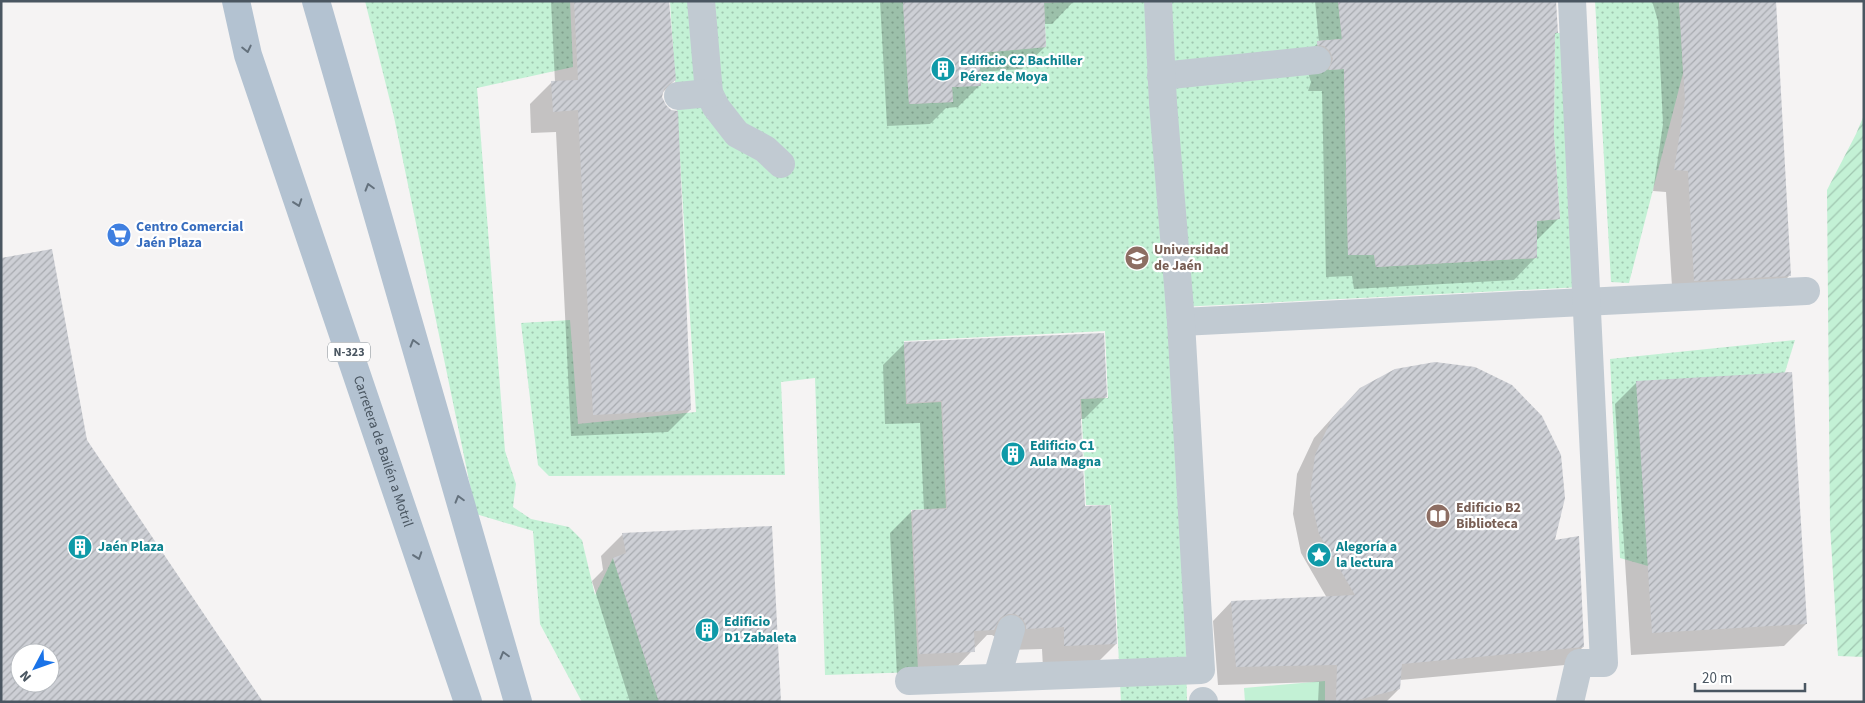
<svg xmlns="http://www.w3.org/2000/svg" width="1865" height="703" viewBox="0 0 1865 703" font-family="'Source Sans 3',sans-serif">
	<style>
		.grass { fill: #c3f1d5 }
		.park { fill: url(#park-dots) }
		.garden { fill: url(#garden-furrows) }
		.shadow { fill: #0003 }
		.building { fill: url(#building-hatch); fill-rule: evenodd }
		.lines { fill: none; stroke-linecap: round; stroke-linejoin: round }
		.minor { stroke: #c1cad2; stroke-width: 28 }
		.major { stroke: #b3c2d1; stroke-width: 28 }
		.oneway { stroke: #64717d }
		.labels { text-anchor: middle; dominant-baseline: central; stroke-width: 4.5; stroke-linejoin: round; paint-order: stroke }
		.shield { fill: #fff; stroke: #808990; stroke-width: 1 }
		.shield-label { font-size: 12px; font-weight: bold; fill: #4a5661 }
		.culture-label { font-size: 14px; font-weight: bold; fill: #0d838f; stroke: #fff; text-anchor: start }
		.shop-label { font-size: 14px; font-weight: bold; fill: #366cbe; stroke: #fff; text-anchor: start }
		.education-label { font-size: 14px; font-weight: bold; fill: #785e54; stroke: #fff; text-anchor: start }
		.street-label { font-size: 14px; fill: #4a5661; stroke: #fff }
	</style>
	<defs>
		<pattern id="park-dots" width="8" height="8" patternUnits="userSpaceOnUse" patternTransform="scale(1.25)"><rect width="8" height="8" fill="#c3f1d5"/><path d="M2 2h.1M6 6h.1" fill="none" stroke="#a0c6b0" stroke-width="1.8" stroke-linecap="round"/></pattern>
		<pattern id="garden-furrows" width="10" height="10" patternUnits="userSpaceOnUse" patternTransform="scale(1.25)"><rect width="10" height="10" fill="#c3f1d5"/><path d="M-1 1l2-2M0 10L10 0M9 11l2-2" fill="none" stroke="#a0c6b0"/></pattern>
		<pattern id="building-hatch" width="6" height="6" patternUnits="userSpaceOnUse" patternTransform="scale(1.25)"><rect width="6" height="6" fill="#cdcfd5"/><path d="M-1 1l2-2M0 6l6-6M5 7l2-2" fill="none" stroke="#a8abb0"/></pattern>
	</defs>
	<rect width="100%" height="100%" fill="#f5f3f3"/>
	<path class="grass" d="M1325,681V702H1245L1244,688Z"/>
	<g class="park">
		<path d="M365,1H570L573,67L477,88L505,451L516,484L513,507L531,519L569,527L582,540L595,595L613,558L659,702H582L540,624L533,531L476,514L394,117Z"/>
		<path d="M670,1H903L909,104L953,102L952,87L981,85L979,53L1046,47L1044,3L1075,1H1338L1342,39L1317,41L1319,70L1344,69L1348,255H1374L1376,267L1537,258V221L1560,219L1554,135L1555,33H1564L1582,287L1179,307L1187,702H1121L1111,505H1086L1081,399L1108,398L1105,331L904,341L906,404L941,402L946,508L911,510L918,672L825,675L815,378L781,382L785,475L549,476L538,465L521,323L570,320L578,424L696,412Z"/>
		<path d="M1595,1H1679L1683,73L1629,283L1611,282Z"/>
		<path d="M1795,340L1785,372L1648,566L1620,558L1610,359Z"/>
	</g>
	<path class="garden" d="M1864,115V657L1838,656L1830,525L1827,190L1856,134Z"/>
	<g class="shadow">
		<path d="M551,1H668L675,80L662,93L661,97L690,410L668,432L571,436L556,132L531,133L530,104L552,82H555Z"/>
		<path d="M880,1H1074L1052,24H1044L1045,47L1022,69L979,72L980,85L958,107L946,108L930,124L887,126Z"/>
		<path d="M1315,1H1555L1557,33L1553,36V135L1558,219L1536,241V257L1514,280L1354,289L1352,276L1326,277L1322,91H1308L1311,82L1308,73L1295,65L1319,42Z"/>
		<path d="M1652,1H1775L1789,276L1767,298L1673,302L1666,192L1653,191L1663,124L1658,21Z"/>
		<path d="M905,343L1106,397L1084,419H1080L1084,508L1116,644L1094,666L1043,668L1042,649L1005,650L1000,640L992,635H987L951,673L897,676L890,533L912,511H924L920,423L885,424L883,365Z"/>
		<path d="M1637,382L1806,624L1784,646L1631,655L1615,404Z"/>
		<path d="M1341,408L1554,541L1583,647L1565,665L1400,680L1399,689L1386,702H1318L1319,682L1218,685L1213,621L1231,602L1327,598L1301,553L1293,514L1297,474L1314,438Z"/>
		<path d="M623,534L780,702H630L592,581L603,570L601,556Z"/>
	</g>
	<g class="building">
		<path d="M574,1H669L676,80L669,84L664,89L662,97L666,105L671,110L678,111L691,410L593,415L578,110L553,112L551,81L578,80Z"/>
		<path d="M903,1H1044L1046,47L979,53L981,86L952,87L953,102L909,104Z"/>
		<path d="M1338,1H1556L1558,33H1555L1554,135L1560,219L1537,221V258L1376,267L1374,255H1348L1344,69L1329,70L1333,59L1330,51L1324,46L1317,45V41L1342,39Z"/>
		<path d="M1679,1H1776L1791,276L1694,281L1688,171L1674,170L1685,101Z"/>
		<path d="M52,249L87,440L263,702H1V258ZM20,653H50V683H20Z"/>
		<path d="M1104,333L1107,397L1080,399L1085,506L1110,505L1117,644L1064,646V627L1026,629V625L1022,618L1015,614H1008L1000,618L994,630L974,631L975,652L919,654L912,510L947,509L942,401L907,403L904,342Z"/>
		<path d="M1435,362L1475,367L1512,385L1542,416L1561,455L1565,498L1555,540L1579,536L1584,647L1402,664L1400,689L1350,702H1336L1337,665L1236,667L1231,601L1355,595L1319,534L1310,495L1315,455L1332,418L1360,388L1395,369Z"/>
		<path d="M1792,372L1807,624L1652,633L1636,381Z"/>
		<path d="M772,526L781,702H659L613,558L626,553L622,533Z"/>
	</g>
	<g class="lines">
		<g class="minor">
			<path d="M701,1L709,93L716,107L737,134L765,149L781,164"/>
			<path d="M1161,76L1317,60"/>
			<path d="M678,96L709,93"/>
			<path d="M1181,322L1806,291"/>
			<path d="M997,677L1011,629"/>
			<path d="M909,681L1201,670L1181,322L1163,103L1158,1"/>
			<path d="M1203,701L1204,702"/>
			<path d="M1570,702L1579,663H1604L1572,1"/>
		</g>
		<g class="major">
			<path id="s1" d="M236,1L248,55L468,702"/>
			<path d="M316,1L518,702"/>
		</g>
	</g>
	<defs><path id="oneway-chevron" d="M-2-3.5L2.5 0L-2 3.5" fill="none" stroke-width="1.6" stroke-linecap="round" stroke-linejoin="round" transform="scale(1.25)"/></defs>
	<g class="oneway">
		<use href="#oneway-chevron" transform="translate(247 49) rotate(77)"/>
		<use href="#oneway-chevron" transform="translate(369 187) rotate(-106)"/>
		<use href="#oneway-chevron" transform="translate(298 203) rotate(71)"/>
		<use href="#oneway-chevron" transform="translate(414 343) rotate(-106)"/>
		<use href="#oneway-chevron" transform="translate(459 499) rotate(-106)"/>
		<use href="#oneway-chevron" transform="translate(418 556) rotate(71)"/>
		<use href="#oneway-chevron" transform="translate(504 655) rotate(-106)"/>
	</g>
	<defs>
		<symbol id="building-disc" viewBox="-11 -11 22 22"><circle r="9.5" fill="#0f9aa8" stroke="#fff"/><path d="M-4-6H4V6H1V3H-1V6H-4ZM-2.5-4.3h1.7v1.8h-1.7ZM.8-4.3h1.7v1.8H.8ZM-2.5-1h1.7V.8h-1.7ZM.8-1h1.7V.8H.8Z" fill="#fff"/></symbol>
		<symbol id="supermarket-disc" viewBox="-11 -11 22 22"><circle r="9.5" fill="#3f7fe0" stroke="#fff"/><path d="M-6-5.5h2.5l.6 2H6L4.5 2H-2.5L-4.4-4H-6ZM-1.5 3.2a1.3 1.3 0 1 0 .1 0ZM3 3.2a1.3 1.3 0 1 0 .1 0Z" fill="#fff"/></symbol>
		<symbol id="university-disc" viewBox="-11 -11 22 22"><circle r="9.5" fill="#8d6e63" stroke="#fff"/><path d="M0-5L7-2L0 1L-7-2ZM-4 1L0 2.5L4 1V4Q0 6-4 4Z" fill="#fff"/></symbol>
		<symbol id="library-disc" viewBox="-11 -11 22 22"><circle r="9.5" fill="#8d6e63" stroke="#fff"/><path d="M-6-4Q-3-5.5-.7-3.5V5Q-3 3-6 4ZM6-4Q3-5.5 .7-3.5V5Q3 3 6 4Z" fill="#fff"/></symbol>
		<symbol id="sight-disc" viewBox="-11 -11 22 22"><circle r="9.5" fill="#0f9aa8" stroke="#fff"/><path d="M0-6L1.8-2.2L6-1.7L2.9 1.2L3.7 5.4L0 3.3L-3.7 5.4L-2.9 1.2L-6-1.7L-1.8-2.2Z" fill="#fff"/></symbol>
	</defs>
	<g fill-rule="evenodd">
		<use href="#building-disc" x="929" y="55" width="28" height="28"/>
		<use href="#supermarket-disc" x="105" y="221" width="28" height="28"/>
		<use href="#university-disc" x="1123" y="244" width="28" height="28"/>
		<use href="#building-disc" x="999" y="440" width="28" height="28"/>
		<use href="#library-disc" x="1424" y="502" width="28" height="28"/>
		<use href="#building-disc" x="66" y="533" width="28" height="28"/>
		<use href="#sight-disc" x="1305" y="541" width="28" height="28"/>
		<use href="#building-disc" x="693" y="616" width="28" height="28"/>
	</g>
	<g class="labels">
		<rect class="shield" x="328" y="342.5" width="42" height="19" rx="4"/>
		<g class="shield-label">
			<text x="349" y="352">N-323</text>
		</g>
		<g class="culture-label">
			<text x="960" y="61">Edificio C2 Bachiller<tspan x="960" dy="16">Pérez de Moya</tspan></text>
			<text x="1030" y="446">Edificio C1<tspan x="1030" dy="16">Aula Magna</tspan></text>
			<text x="98" y="547">Jaén Plaza</text>
			<text x="1336" y="547">Alegoría a<tspan x="1336" dy="16">la lectura</tspan></text>
			<text x="724" y="622">Edificio<tspan x="724" dy="16">D1 Zabaleta</tspan></text>
		</g>
		<g class="shop-label">
			<text x="136" y="227">Centro Comercial<tspan x="136" dy="16">Jaén Plaza</tspan></text>
		</g>
		<g class="education-label">
			<text x="1154" y="250">Universidad<tspan x="1154" dy="16">de Jaén</tspan></text>
			<text x="1456" y="508">Edificio B2<tspan x="1456" dy="16">Biblioteca</tspan></text>
		</g>
		<g class="street-label">
			<text stroke="none"><textPath href="#s1" startOffset="474">Carretera de Bailén a Motril</textPath></text>
		</g>
	</g>
	<rect width="1865" height="703" fill="none" stroke="#4a5661" stroke-width="5"/>
	<g transform="translate(35 668) rotate(229)"><circle r="24" fill="#ffffff" stroke="#b7bbc0"/>
	<path d="M0-4L9 19L0 12L-9 19Z" fill="#1a73e8"/>
	<text y="-8" font-size="14" font-weight="bold" text-anchor="middle" fill="#4a5661">N</text>
	</g>
	<path d="M1695 683v8h110v-8" fill="none" stroke="#4a5661" stroke-width="2.5"/>
	<text x="1702" y="683" font-size="15" fill="#4a5661" stroke="#ffffff" stroke-width="4" paint-order="stroke">20 m</text>
</svg>
